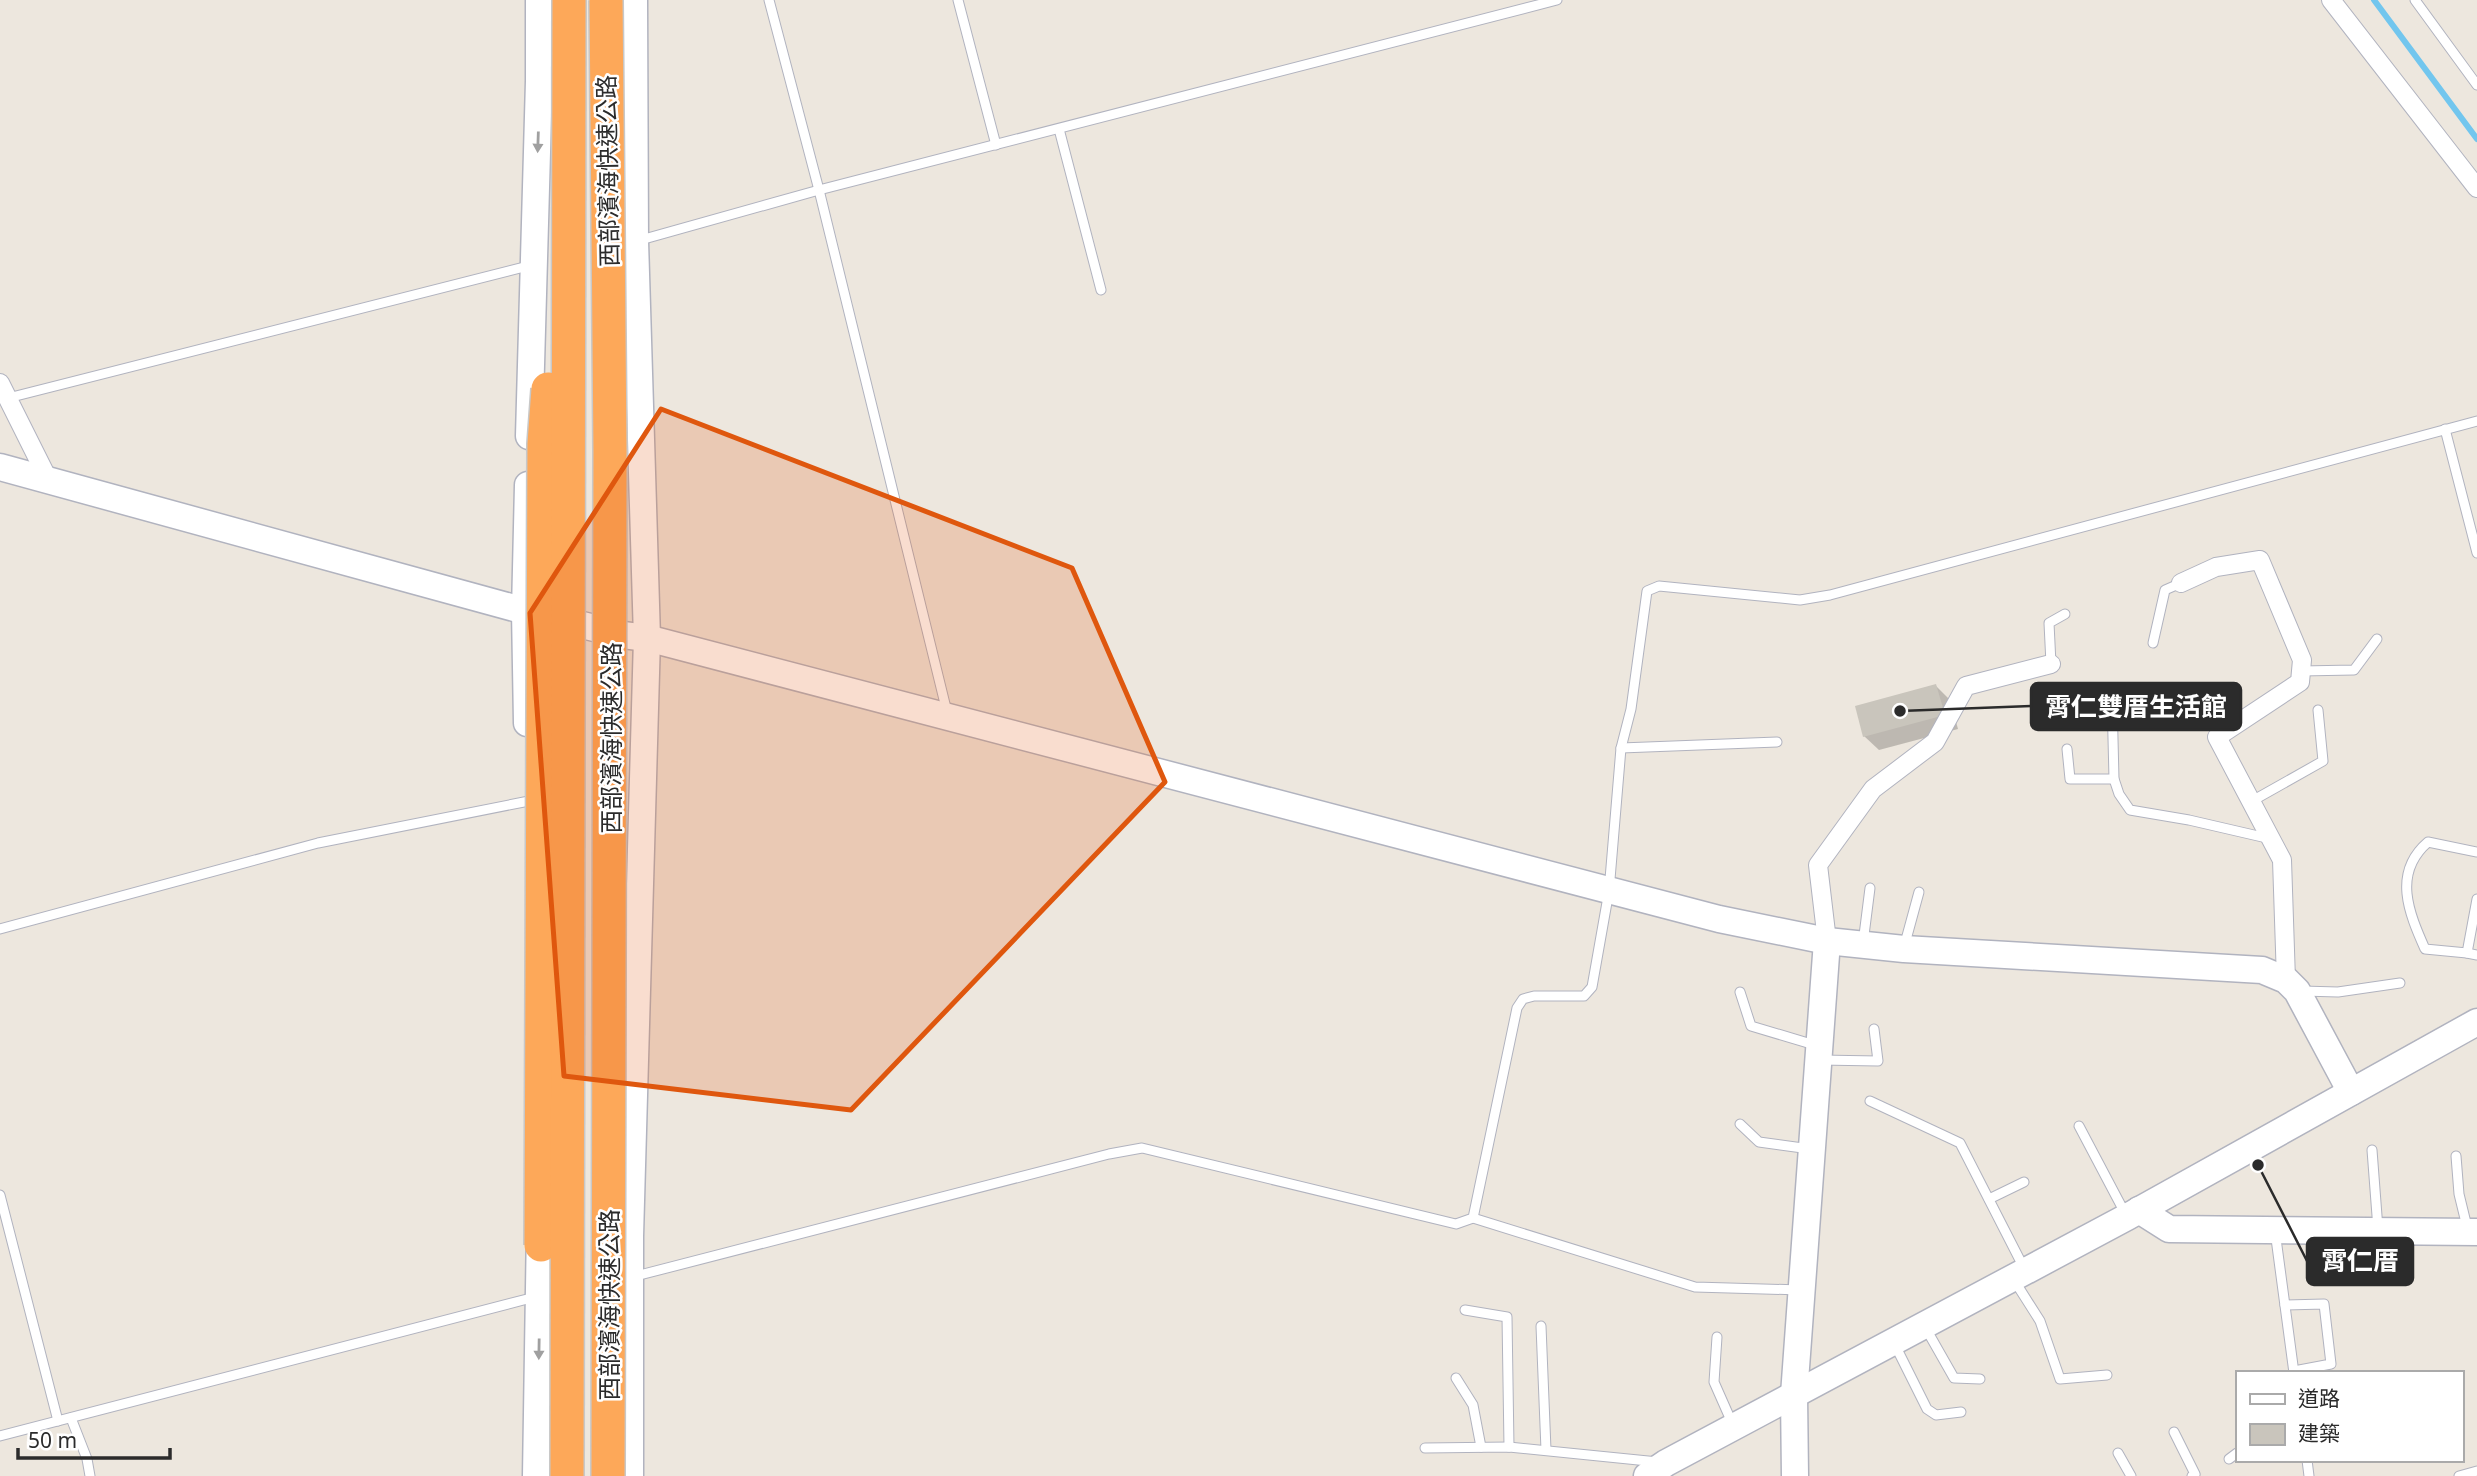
<svg xmlns="http://www.w3.org/2000/svg" width="2477" height="1476" viewBox="0 0 2477 1476" font-family="'Noto Sans','Noto Sans TC',sans-serif">
	<style>
		.shadow { fill: #0003 }
		.lines { fill: none; stroke-linecap: round; stroke-linejoin: round }
		.stream { stroke: #72c6ee; stroke-width: 6 }
		.building { fill: #c9c5bc }
		.lane-casing { stroke: #b1b3bf; stroke-width: 11 }
		.street-casing { stroke: #b1b3bf; stroke-width: 20 }
		.secondary-casing { stroke: #b1b3bf; stroke-width: 29 }
		.lane { stroke: #fff; stroke-width: 9 }
		.street { stroke: #fff; stroke-width: 18 }
		.secondary { stroke: #fff; stroke-width: 26 }
		.highway-bridge-casing { stroke: #c8c8c8; stroke-width: 36; stroke-linecap: butt }
		.highway-bridge { stroke: #fda859; stroke-width: 33 }
		.oneway { fill: #a0a0a0 }
		.marked { fill: #df570e; fill-opacity: 0.2; stroke: #df570e; stroke-width: 5; stroke-linejoin: round }
		.labels { text-anchor: middle; dominant-baseline: central; stroke-width: 5; stroke-linejoin: round; paint-order: stroke }
		.street-label { font-size: 24px; fill: #2b2b2b; stroke: #fff }
		.leader { fill: none; stroke: #2b2b2b; stroke-width: 2.5 }
		.callout-dot { fill: #2b2b2b; stroke: #fff; stroke-width: 2.5 }
		.callout { fill: #2b2b2b; stroke: #2b2b2b; stroke-width: 2.5 }
		.callout-label { font-size: 26px; text-anchor: middle; font-weight: bold; fill: #fff }
	</style>
	<rect width="100%" height="100%" fill="#ede7de"/>
	<path class="shadow" d="M1936,686L1950,700L1958,729L1879,750L1864,736Z"/>
	<g class="lines">
		<path class="stream" d="M2374,0L2477,139"/>
	</g>
	<path class="building" d="M1936,684L1945,715L1863,737L1855,706Z"/>
	<g class="lines">
		<defs>
			<g id="lane">
				<path d="M769,0L819,190L947,712"/>
				<path d="M958,0L996,145"/>
				<path d="M2415,0L2477,85"/>
				<path d="M1059,129L1101,290"/>
				<path d="M637,241L819,190L1557,0"/>
				<path d="M8,398L532,265"/>
				<path d="M2445,429L2477,553"/>
				<path d="M2153,643L2165,590L2181,583"/>
				<path d="M2051,664L2049,623L2065,614"/>
				<path d="M2301,671L2354,670L2377,639"/>
				<path d="M2112,698L2114,779L2119,794L2130,810L2189,820L2271,839"/>
				<path d="M1621,748L1777,742"/>
				<path d="M2067,749L2070,779H2114"/>
				<path d="M2252,801L2323,761L2318,710"/>
				<path d="M2477,899L2467,953L2477,955"/>
				<path d="M0,929L318,843L529,801"/>
				<path d="M1863,943L1870,888"/>
				<path d="M1904,947L1919,892"/>
				<path d="M2467,953L2425,949C2409,913 2392,873 2428,842L2477,852"/>
				<path d="M2302,991L2338,992L2400,983"/>
				<path d="M1740,992L1751,1026L1818,1046"/>
				<path d="M1820,1060L1878,1061L1874,1029"/>
				<path d="M1870,1101L1960,1143L2025,1270"/>
				<path d="M1740,1124L1759,1142L1810,1149"/>
				<path d="M2079,1126L2126,1215"/>
				<path d="M2372,1150L2378,1229"/>
				<path d="M2456,1156L2459,1194L2468,1231"/>
				<path d="M0,1195L58,1421"/>
				<path d="M1989,1199L2024,1182"/>
				<path d="M1473,1218L1695,1287L1800,1290"/>
				<path d="M2275,1231L2294,1373"/>
				<path d="M632,1277L1109,1154L1142,1148L1456,1224L1473,1218L1517,1008L1523,999L1534,996H1584L1592,987L1609,891L1621,748L1631,709L1647,591L1659,586L1800,600L1830,595L2477,421"/>
				<path d="M2014,1280L2040,1321L2060,1379L2107,1375"/>
				<path d="M2285,1305L2324,1304L2331,1364L2294,1371"/>
				<path d="M1465,1310L1507,1317L1509,1447"/>
				<path d="M1541,1326L1546,1450"/>
				<path d="M1925,1327L1954,1378L1980,1379"/>
				<path d="M1717,1337L1714,1382L1733,1425"/>
				<path d="M1894,1343L1927,1409L1936,1415L1961,1412"/>
				<path d="M1456,1378L1473,1405L1481,1447"/>
				<path d="M71,1418L87,1459L90,1476"/>
				<path d="M2174,1432L2195,1474L2192,1476"/>
				<path d="M0,1436L535,1297"/>
				<path d="M1425,1448L1509,1447L1658,1462"/>
				<path d="M2118,1453L2131,1476"/>
				<path d="M2229,1459L2237,1453"/>
				<path d="M2307,1460L2309,1476"/>
				<path d="M2459,1476L2477,1471"/>
			</g>
			<g id="street">
				<path d="M2331,0L2477,188"/>
				<path d="M0,383L48,479"/>
				<path d="M2181,583L2216,567L2260,560L2302,660L2300,682L2217,737L2282,860L2286,980"/>
				<path d="M1827,941L1818,865L1873,789L1935,742L1966,686L2051,664"/>
			</g>
			<g id="secondary">
				<path d="M529,436L539,81V0"/>
				<path d="M0,467L525,611L623,635L647,638L1719,919L1827,941L1904,949L2262,970L2286,980L2297,991L2351,1092"/>
				<path d="M527,723L525,611L528,485"/>
				<path d="M2139,1210L2169,1229L2477,1232"/>
				<path d="M536,1476L540,1226"/>
				<path d="M630,1476V1236L647,638L635,241L634,0"/>
				<path d="M1647,1476L1666,1463L2127,1217L2477,1022"/>
				<path d="M1795,1476L1794,1395L1827,941"/>
			</g>
		</defs>
		<use href="#lane" class="lane-casing"/>
		<use href="#street" class="street-casing"/>
		<use href="#secondary" class="secondary-casing"/>
		<use href="#lane" class="lane"/>
		<use href="#street" class="street"/>
		<use href="#secondary" class="secondary"/>
		<defs>
			<g id="highway-bridge">
				<path d="M606,0L610,450L608,1476"/>
				<path d="M541,1245L544,444L548,389"/>
				<path d="M567,1476L569,0"/>
			</g>
		</defs>
		<use href="#highway-bridge" class="highway-bridge-casing"/>
		<use href="#highway-bridge" class="highway-bridge"/>
	</g>
	<defs><path id="oneway-solid" d="M-6-.8H1V-3.2L6.5 0L1 3.2V.8H-6Z" transform="scale(1.75)"/></defs>
	<g class="oneway">
		<use href="#oneway-solid" transform="translate(538 142) rotate(92)"/>
		<use href="#oneway-solid" transform="translate(539 1349) rotate(91)"/>
	</g>
	<path class="marked" d="M661,409L1072,568L1165,782L851,1110L564,1076L530,613Z"/>
	<g class="labels">
		<g class="street-label">
			<text transform="translate(607 171) rotate(-91)">西部濱海快速公路</text>
			<text transform="translate(610 738) rotate(-90)">西部濱海快速公路</text>
			<text transform="translate(608 1305) rotate(-90)">西部濱海快速公路</text>
		</g>
	</g>
	<path class="leader" d="M1900 711L2031 706M2258 1165L2307 1261"/>
	<g class="callout-dot">
		<circle cx="1900" cy="711" r="7"/>
		<circle cx="2258" cy="1165" r="7"/>
	</g>
	<g class="callout">
		<rect x="2031" y="683" width="210" height="47" rx="7"/>
		<rect x="2307" y="1238" width="106" height="47" rx="7"/>
	</g>
	<g class="callout-label">
		<text x="2136" y="716">霄仁雙厝生活館</text>
		<text x="2360" y="1270">霄仁厝</text>
	</g>
	<rect x="2236" y="1371" width="228" height="91" fill="#ffffff" stroke="#aaaaaa" stroke-width="2"/>
	<rect x="2250" y="1394" width="35" height="10" fill="#ffffff" stroke="#aaaaaa" stroke-width="2"/>
	<text x="2298" y="1406" font-size="21" fill="#2b2b2b">道路</text>
	<rect x="2250" y="1424" width="35" height="21" fill="#c9c5bc" stroke="#aaaaaa" stroke-width="2"/>
	<text x="2298" y="1441" font-size="21" fill="#2b2b2b">建築</text>
	<path d="M18 1448v10h152v-10" fill="none" stroke="#2b2b2b" stroke-width="3.5"/>
	<text x="28" y="1448" font-size="21" fill="#2b2b2b" stroke="#ffffff" stroke-width="5" paint-order="stroke">50 m</text>
</svg>
